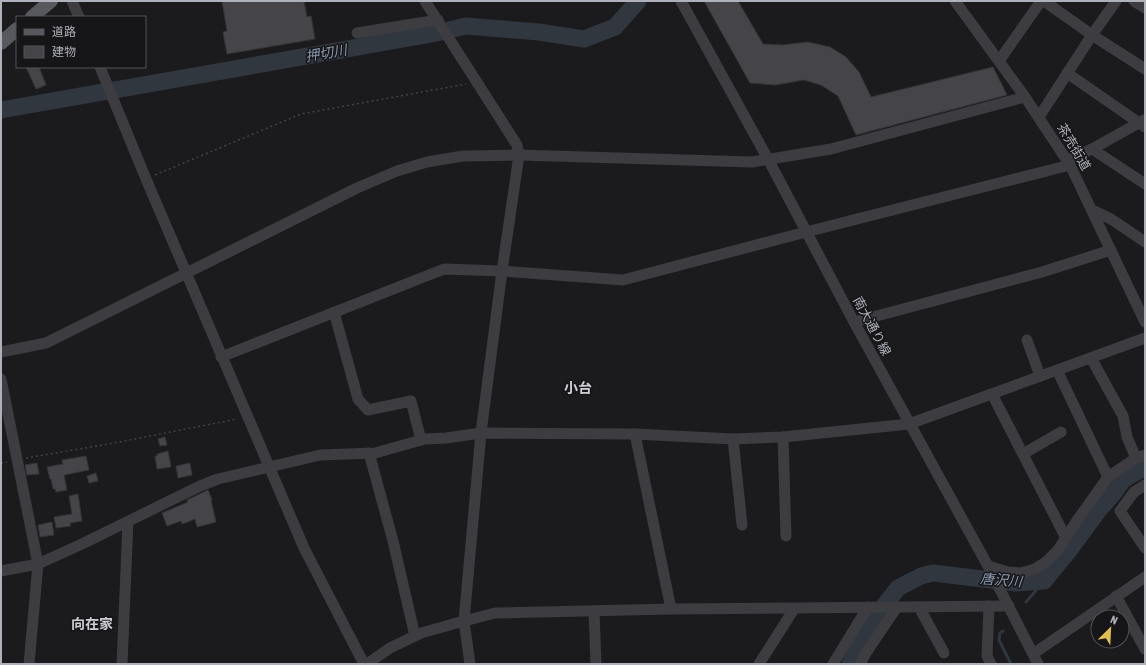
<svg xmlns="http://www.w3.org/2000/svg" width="1146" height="665" viewBox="0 0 1146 665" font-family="'Asap Condensed','Noto Sans JP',sans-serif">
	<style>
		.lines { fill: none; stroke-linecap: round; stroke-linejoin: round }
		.stream { stroke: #31373f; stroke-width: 3 }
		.river { stroke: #31373f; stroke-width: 17 }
		.building { fill: #454549; stroke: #353538 }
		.path { stroke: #424348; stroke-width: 1.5; stroke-dasharray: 2 3; stroke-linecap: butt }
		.minor { stroke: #3c3c41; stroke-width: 11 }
		.major { stroke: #58595f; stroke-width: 14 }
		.labels { text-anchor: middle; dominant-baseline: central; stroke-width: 3; stroke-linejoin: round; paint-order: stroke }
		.street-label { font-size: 13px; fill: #aeb1ba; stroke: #161517 }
		.water-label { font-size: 14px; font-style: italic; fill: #8a9ab1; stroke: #161517 }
		.neighbourhood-label { font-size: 14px; font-weight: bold; fill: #cfd0d7; stroke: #161517 }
	</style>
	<rect width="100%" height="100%" fill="#1b1a1c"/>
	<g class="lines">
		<g class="stream">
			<path d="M1026,602L1044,581"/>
			<path d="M1003,631L1000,633L999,640L1011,664"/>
		</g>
		<g class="river">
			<path d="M1,110L432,34L466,26L539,32L584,39L615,27L638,1"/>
			<path d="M850,664L874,619L898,588L921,576L933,573L1016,583L1044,581L1071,548L1099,510L1113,494L1123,480L1145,467"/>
		</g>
	</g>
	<g class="building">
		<path d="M222,1H304L307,17L311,16L315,39L227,54L223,32L227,31Z"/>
		<path d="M704,1H738L763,44L782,45L808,42L830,47L846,57L859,72L871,97L993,67L1007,95L856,135L838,96L821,85L804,80L775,85L750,83Z"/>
		<path d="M26,67H39L46,85L36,89Z"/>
		<path d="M165,437L167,445L160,446L158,439Z"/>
		<path d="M168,451L171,467L157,469L155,456H157V454Z"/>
		<path d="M86,456L89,470L64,475L67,490L56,492L55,489H53L51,479H50L47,467L63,464L62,460Z"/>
		<path d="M37,463L39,474L27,475L25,465Z"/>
		<path d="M190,463L192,475L178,478L176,466Z"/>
		<path d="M96,473L98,481L89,483L87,476Z"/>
		<path d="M208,490L212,500H211L216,522L197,527L195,519L182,524L181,521L167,526L162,513L188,502L187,500Z"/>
		<path d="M78,494L82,521L70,523L71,526L56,528L54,517L72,514L69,496Z"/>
		<path d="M52,522L54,535L40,537L38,525Z"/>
	</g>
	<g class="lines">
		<g class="path">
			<path d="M155,175L301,114L466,84"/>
			<path d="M26,458L109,444L237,419"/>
			<path d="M1,463L7,462"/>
		</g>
		<g class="minor">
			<path d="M72,1L79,17"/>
			<path d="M425,1L517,145L519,155L502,271L481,433L464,621L470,664"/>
			<path d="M681,1L768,159L854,322L988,566L1038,664"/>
			<path d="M955,1L1025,97L1070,165L1145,322"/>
			<path d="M1044,1L1092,35L1145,69"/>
			<path d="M1134,1L1145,8"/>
			<path d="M357,33L438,20"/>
			<path d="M999,61L1041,1"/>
			<path d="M100,67L146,179L304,548L364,664"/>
			<path d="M1067,73L1145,127"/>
			<path d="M1039,117L1092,35L1116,1"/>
			<path d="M1092,149L1145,184"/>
			<path d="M1067,160L1092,149L1144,120"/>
			<path d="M1092,210L1111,219L1145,242"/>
			<path d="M334,312L358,399L368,410L411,401L421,440"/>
			<path d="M854,322L1042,272L1111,250"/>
			<path d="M1027,340L1040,376"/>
			<path d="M1,352L46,343L357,188L397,171L427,162L463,156L519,155L752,162L831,149L1025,97"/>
			<path d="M221,357L444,269L502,271L623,280L806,232L1070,165"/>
			<path d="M1091,358L1123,416L1127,437L1136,458"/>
			<path d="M1057,370L1108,477"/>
			<path d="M1,379L38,564L29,664"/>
			<path d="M992,394L1066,538"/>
			<path d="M635,434L671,609"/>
			<path d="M783,437L786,536"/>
			<path d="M733,439L742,525"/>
			<path d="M369,453L393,541L415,636"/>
			<path d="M1023,454L1061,432"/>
			<path d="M1145,485L1134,492L1120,511L1145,548"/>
			<path d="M988,566L1008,572L1021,573L1035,569L1046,562L1058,550L1076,522L1108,477L1136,458L1145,455"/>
			<path d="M1,571L38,564L84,543L200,486L218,479L320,455L375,453L425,439L446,438L481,433L635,434L733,439L783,437L909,424L1145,338"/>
			<path d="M1116,596L1145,649"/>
			<path d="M989,606L987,656L991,664"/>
			<path d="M919,607L944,653"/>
			<path d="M594,611L596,664"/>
			<path d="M1033,654L1145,577"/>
			<path d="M122,664L128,522"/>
			<path d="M367,664L390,648L421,633L464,621L495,613L671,609L1009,606"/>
			<path d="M759,664L794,609"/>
			<path d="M833,664L868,607"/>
			<path d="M860,664L866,653L897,607"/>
		</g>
		<g class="major">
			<path d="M32,17L51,1"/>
			<path d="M1,43L17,29"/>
		</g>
	</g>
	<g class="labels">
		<g class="street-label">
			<text transform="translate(1074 147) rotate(59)">茶売街道</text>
			<text transform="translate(872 326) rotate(62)">南大通り線</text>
		</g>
		<g class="water-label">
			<text transform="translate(326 53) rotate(-10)">押切川</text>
			<text transform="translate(1001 580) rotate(5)">唐沢川</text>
		</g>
		<g class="neighbourhood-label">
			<text x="578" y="388">小台</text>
			<text x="92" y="624">向在家</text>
		</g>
	</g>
	<rect width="1146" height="665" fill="none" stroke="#aeb1ba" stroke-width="4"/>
	<rect x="16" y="16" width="130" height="52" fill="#161517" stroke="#535358"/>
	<rect x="24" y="29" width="20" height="6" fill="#58595f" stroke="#535358"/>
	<text x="52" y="36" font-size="12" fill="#aeb1ba">道路</text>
	<rect x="24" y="46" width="20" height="12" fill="#454549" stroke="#535358"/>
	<text x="52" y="56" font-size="12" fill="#aeb1ba">建物</text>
	<g transform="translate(1110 629) rotate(24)"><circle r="19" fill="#161517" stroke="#535358"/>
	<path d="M0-3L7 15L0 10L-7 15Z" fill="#debf50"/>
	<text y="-6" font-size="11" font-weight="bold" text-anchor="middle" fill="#aeb1ba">N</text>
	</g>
</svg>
